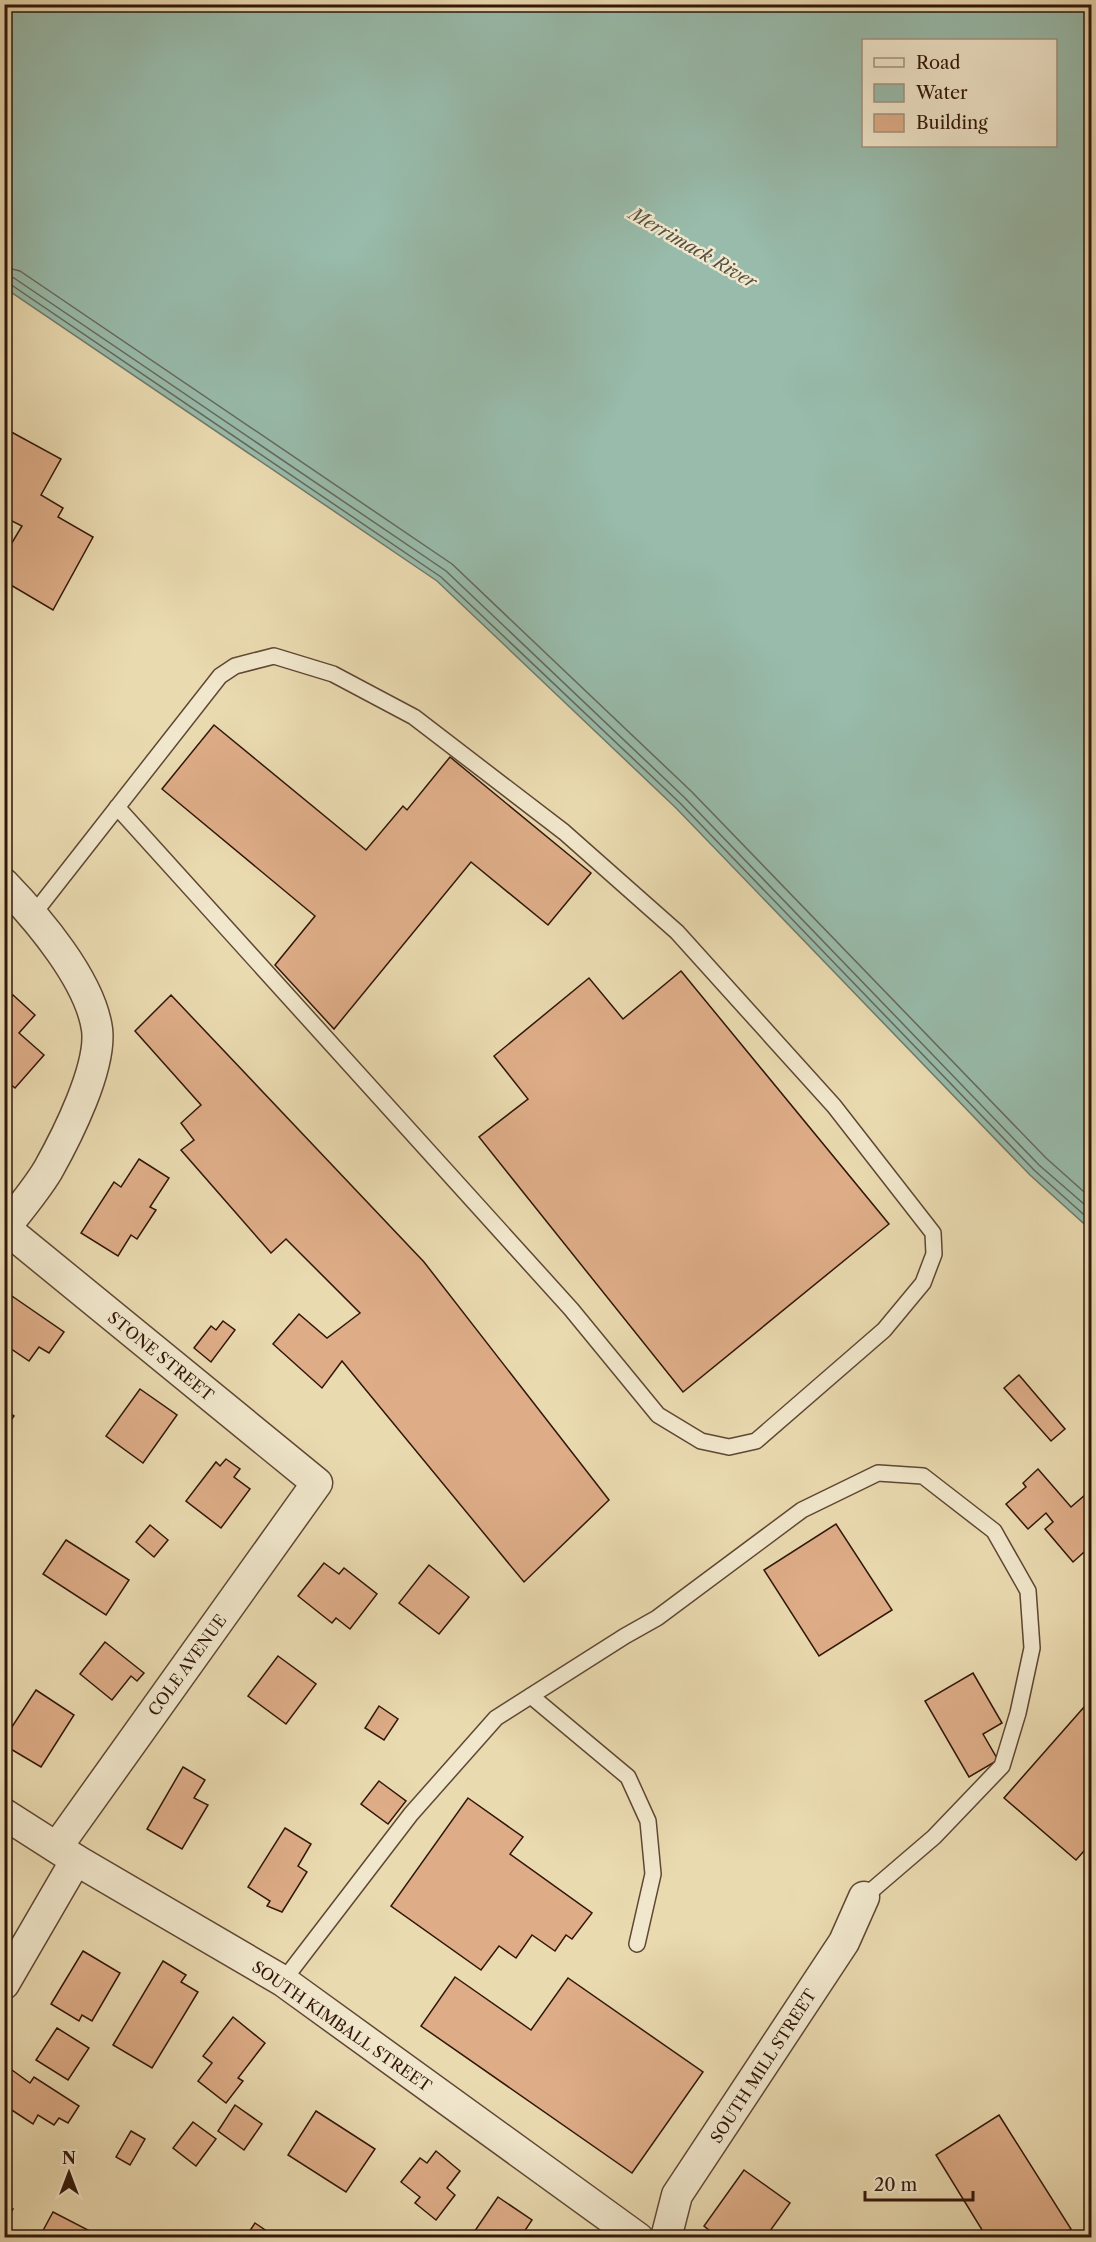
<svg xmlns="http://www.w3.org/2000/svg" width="1096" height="2242" viewBox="0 0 1096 2242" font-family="'Libre Caslon Text',serif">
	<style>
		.water { fill: #98bbab; stroke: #6f796a; stroke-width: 1.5; fill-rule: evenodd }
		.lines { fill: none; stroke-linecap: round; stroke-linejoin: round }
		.shore { stroke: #64685a; stroke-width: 1.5 }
		.building { fill: #dead88; stroke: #311609; stroke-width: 1.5 }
		.service-casing { stroke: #5f4733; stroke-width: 18 }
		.minor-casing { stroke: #5f4733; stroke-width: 33 }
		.service { stroke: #f1e7cc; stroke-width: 15 }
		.minor { stroke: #f1e7cc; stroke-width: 30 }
		.labels { text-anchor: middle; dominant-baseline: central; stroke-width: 5; stroke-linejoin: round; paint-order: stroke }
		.street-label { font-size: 16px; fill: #311609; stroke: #f1e7cc }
		.water-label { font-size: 18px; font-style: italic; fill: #555042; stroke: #f1e7cc }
	</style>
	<rect width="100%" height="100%" fill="#eadab0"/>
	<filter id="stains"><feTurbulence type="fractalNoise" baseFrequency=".00333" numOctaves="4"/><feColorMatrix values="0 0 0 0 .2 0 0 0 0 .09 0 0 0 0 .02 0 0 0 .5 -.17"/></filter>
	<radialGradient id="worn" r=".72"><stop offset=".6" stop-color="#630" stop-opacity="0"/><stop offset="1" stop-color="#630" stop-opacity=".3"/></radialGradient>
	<path class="water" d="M4,5H1091V1230L1030,1175L676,808L437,581L5,288ZM864,40H1056V146H864Z"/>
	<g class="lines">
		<g class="shore">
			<path d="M4,267L20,271L452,564L692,792L1046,1158L1092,1199"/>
			<path d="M4,276L14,278L446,571L685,798L1039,1165L1092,1211"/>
			<path d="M4,283L10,284L441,577L680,803L1034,1170L1092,1222"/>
		</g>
	</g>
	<g class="building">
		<path d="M4,428L61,459L41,495L63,508L58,517L93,537L53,610L4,581V556L22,526L4,517Z"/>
		<path d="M214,725L366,850L403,806L407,810L450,757L591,873L548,925L471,862L334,1029L275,965L315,916L162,789Z"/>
		<path d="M681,971L889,1224L683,1392L479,1137L528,1099L494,1056L589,978L623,1019Z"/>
		<path d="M13,995L35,1015L19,1033L44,1055L15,1088L4,1079V1004Z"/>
		<path d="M171,995L424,1262L609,1500L524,1582L342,1361L322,1388L273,1344L299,1314L327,1338L360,1313L286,1239L271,1253L181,1150L194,1140L181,1123L201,1105L135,1031Z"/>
		<path d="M139,1159L169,1178L150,1207L156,1210L137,1239L131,1235L118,1256L81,1233L114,1182L121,1187Z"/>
		<path d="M9,1294L64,1332L49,1353L39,1347L29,1361L4,1344V1301Z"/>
		<path d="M223,1321L235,1330L211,1362L194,1348L211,1326L216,1330Z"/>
		<path d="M1019,1375L1065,1429L1051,1441L1004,1388Z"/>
		<path d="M140,1389L177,1415L143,1463L106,1436Z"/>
		<path d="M4,1409L14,1416L4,1430Z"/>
		<path d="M226,1459L240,1469L234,1477L250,1489L221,1528L186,1501L216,1462L220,1466Z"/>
		<path d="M1038,1469L1071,1507L1092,1489V1545L1073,1562L1045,1529L1053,1522L1046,1513L1028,1529L1006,1504L1026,1487L1023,1483Z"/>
		<path d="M836,1524L892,1610L819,1656L764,1570Z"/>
		<path d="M150,1525L168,1540L154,1557L136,1542Z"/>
		<path d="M66,1540L129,1580L106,1615L43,1574Z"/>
		<path d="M324,1563L339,1574L344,1568L377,1594L350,1629L336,1618L332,1623L298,1596Z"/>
		<path d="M429,1565L469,1597L439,1634L399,1603Z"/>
		<path d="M105,1642L144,1673L137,1681L131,1676L112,1700L80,1674Z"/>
		<path d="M278,1656L316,1684L286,1724L248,1696Z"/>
		<path d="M973,1673L1002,1723L983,1734L998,1760L969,1777L925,1701Z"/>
		<path d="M36,1690L74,1715L41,1767L4,1745V1739Z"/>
		<path d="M1092,1698V1842L1076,1860L1004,1798Z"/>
		<path d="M379,1706L398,1719L384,1740L365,1728Z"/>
		<path d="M183,1767L205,1780L194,1798L208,1805L182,1849L147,1829Z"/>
		<path d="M379,1781L406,1801L388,1824L361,1804Z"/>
		<path d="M468,1798L523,1837L510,1854L592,1913L572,1939L566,1935L555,1951L532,1935L516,1958L499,1946L481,1970L391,1906Z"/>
		<path d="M285,1828L311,1844L298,1866L307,1872L282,1912L267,1906L270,1901L248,1887Z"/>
		<path d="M83,1951L120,1973L92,2021L82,2015L79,2021L51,2004Z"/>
		<path d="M163,1961L186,1975L181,1982L198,1992L152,2068L113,2045Z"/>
		<path d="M455,1977L531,2030L568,1978L703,2072L632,2173L421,2026Z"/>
		<path d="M233,2017L265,2043L238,2078L243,2081L226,2103L198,2081L212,2063L203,2056Z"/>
		<path d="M57,2028L89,2048L68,2080L36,2060Z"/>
		<path d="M12,2070L30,2083L34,2077L79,2106L68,2123L59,2118L54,2125L38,2115L33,2124L4,2105V2082Z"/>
		<path d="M235,2105L262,2124L244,2150L218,2131Z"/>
		<path d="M316,2111L375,2149L346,2192L288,2155Z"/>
		<path d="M999,2115L1071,2229L1058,2238H987L936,2155Z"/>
		<path d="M193,2122L216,2139L196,2166L173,2148Z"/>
		<path d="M131,2131L145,2139L130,2165L116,2157Z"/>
		<path d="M436,2151L460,2171L447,2188L455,2195L436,2220L415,2203L420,2197L401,2182L420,2158L427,2163Z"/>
		<path d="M744,2170L790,2203L765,2238H719L704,2226Z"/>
		<path d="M498,2197L532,2220L520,2238H470Z"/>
		<path d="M4,2204L13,2209L4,2224Z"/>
		<path d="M53,2212L88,2230L84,2238H39Z"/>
		<path d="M255,2223L277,2238H245Z"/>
	</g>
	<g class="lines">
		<defs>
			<g id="service">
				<path d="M32,916L220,676L235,666L274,656L333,674L414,717L564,832L677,932L834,1106L933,1233L934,1254L923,1283L884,1330L756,1441L729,1447L701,1441L658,1415L571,1309L117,807"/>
				<path d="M531,1696L628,1777L648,1821L653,1874L637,1944"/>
				<path d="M283,1981L411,1814L496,1718L625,1636L657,1618L802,1510L878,1473L923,1476L994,1531L1028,1591L1032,1648L1018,1713L1002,1766L934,1837L864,1897"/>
			</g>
			<g id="minor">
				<path d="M4,884C38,919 90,980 97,1029C102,1067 67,1136 48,1170C36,1190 19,1210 4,1229"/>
				<path d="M5,1228L317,1483L57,1847"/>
				<path d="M4,1814L76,1860L283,1981L638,2238"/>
				<path d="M4,1984L76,1860"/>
				<path d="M666,2238L677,2195L844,1942L864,1897"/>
			</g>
		</defs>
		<use href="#service" class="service-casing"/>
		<use href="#minor" class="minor-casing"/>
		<use href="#service" class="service"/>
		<use href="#minor" class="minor"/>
	</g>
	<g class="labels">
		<g class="street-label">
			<text transform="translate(161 1356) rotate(39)">STONE STREET</text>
			<text transform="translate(187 1665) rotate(-54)">COLE AVENUE</text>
			<text transform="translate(342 2026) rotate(35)">SOUTH KIMBALL STREET</text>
			<text transform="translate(763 2066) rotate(-57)">SOUTH MILL STREET</text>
		</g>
		<g class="water-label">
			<text transform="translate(693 248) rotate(30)">Merrimack River</text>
		</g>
	</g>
	<rect width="1096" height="2242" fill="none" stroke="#eadab0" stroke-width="24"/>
	<rect x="6" y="6" width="1084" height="2230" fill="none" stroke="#311609" stroke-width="3"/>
	<rect x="12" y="12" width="1072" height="2218" fill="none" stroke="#311609" stroke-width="1.5"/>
	<rect x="862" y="39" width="195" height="108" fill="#f1e7cc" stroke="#a4937e" stroke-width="1.5"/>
	<rect x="874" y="58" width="30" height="9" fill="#f1e7cc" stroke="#a4937e" stroke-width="1.5"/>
	<text x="916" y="69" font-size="18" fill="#311609">Road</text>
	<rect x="874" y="84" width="30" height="18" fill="#98bbab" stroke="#a4937e" stroke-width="1.5"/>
	<text x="916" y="99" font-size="18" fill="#311609">Water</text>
	<rect x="874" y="114" width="30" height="18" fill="#dead88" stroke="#a4937e" stroke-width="1.5"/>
	<text x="916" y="129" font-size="18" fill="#311609">Building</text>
	<g transform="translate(69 2173)" stroke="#f1e7cc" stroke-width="4.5" paint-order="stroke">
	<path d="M0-4.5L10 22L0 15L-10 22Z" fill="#311609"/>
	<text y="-9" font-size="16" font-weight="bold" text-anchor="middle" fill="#311609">N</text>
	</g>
	<path d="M865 2191v9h108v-9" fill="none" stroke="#311609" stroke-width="3"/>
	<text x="874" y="2191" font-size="18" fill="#311609" stroke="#f1e7cc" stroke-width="4.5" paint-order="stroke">20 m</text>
	<rect width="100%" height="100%" filter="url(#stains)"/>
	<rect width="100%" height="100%" fill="url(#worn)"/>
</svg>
